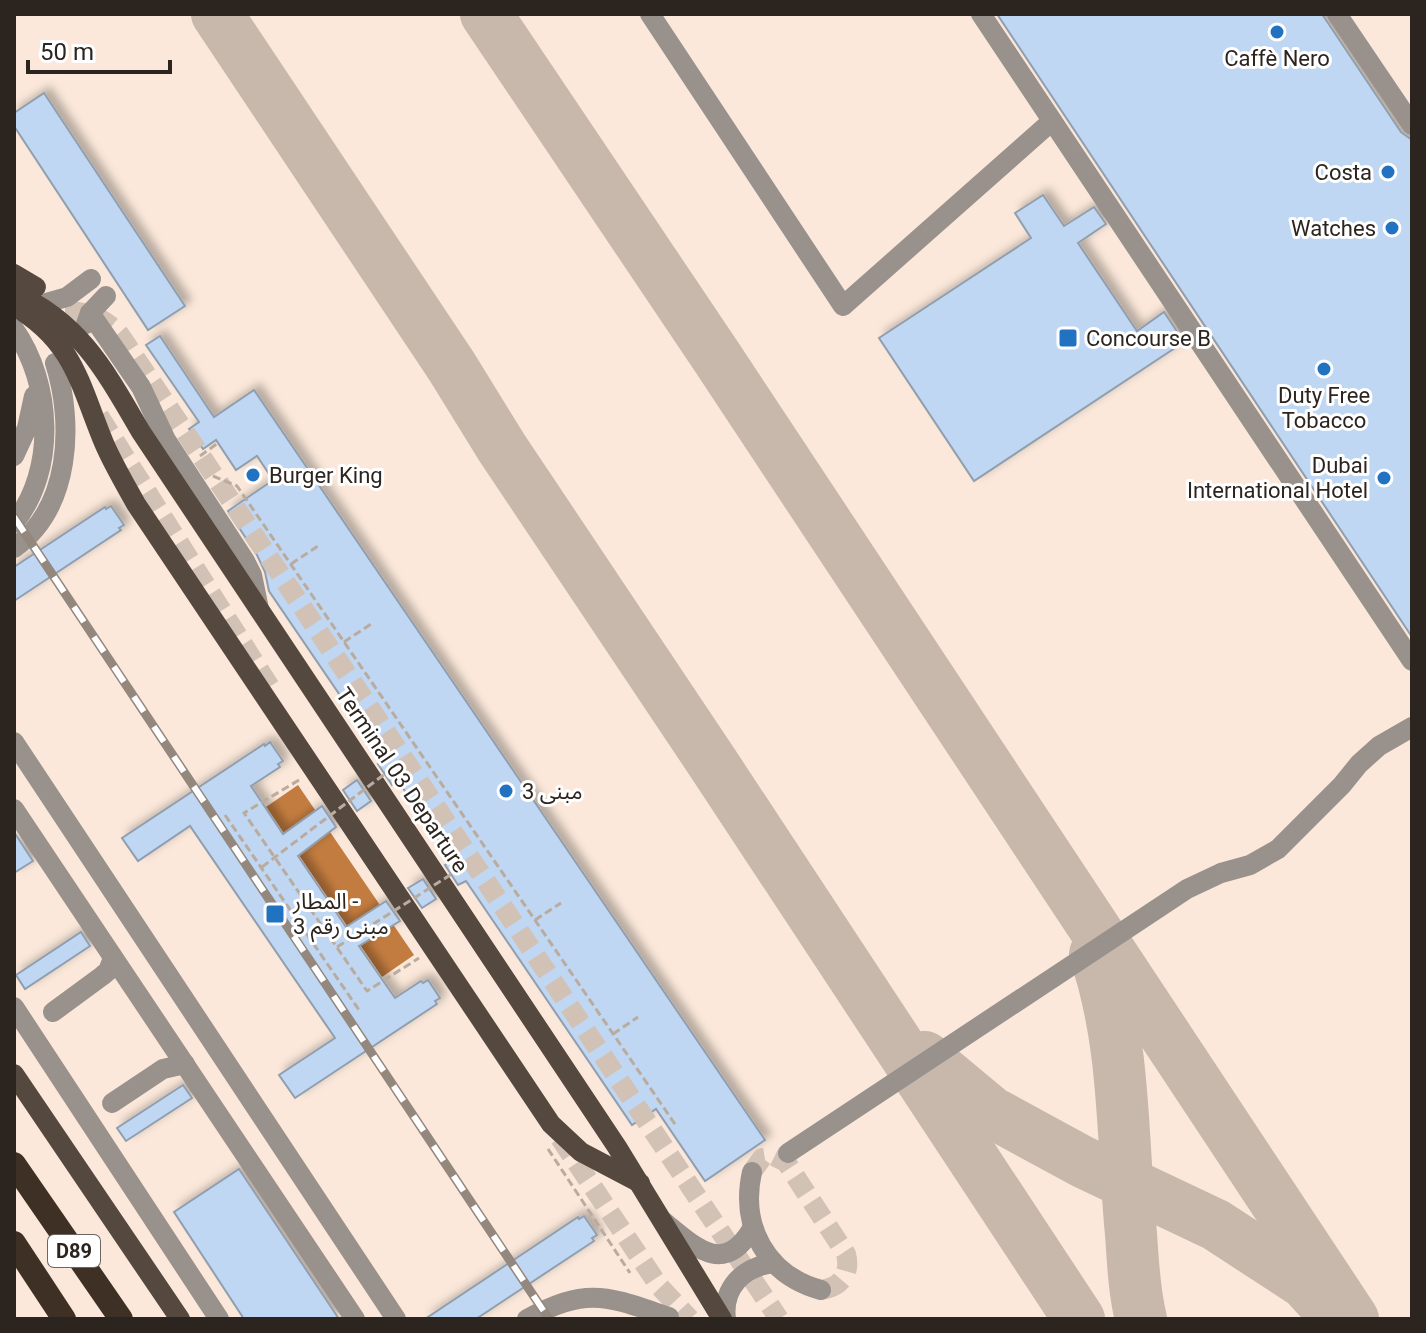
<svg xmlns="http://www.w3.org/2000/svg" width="1426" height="1333" viewBox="0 0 1426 1333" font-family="Roboto,'Noto Sans Arabic',sans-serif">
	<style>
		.water { fill: #c37c3f }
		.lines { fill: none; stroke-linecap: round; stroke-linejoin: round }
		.taxiway { stroke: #c8b8ac; stroke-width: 52 }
		.building { fill: #bfd7f2; stroke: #909eae; stroke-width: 2; filter: url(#shadow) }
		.minor-tunnel { stroke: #d2c1b5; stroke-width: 20; stroke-dasharray: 20 10; stroke-linecap: butt }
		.major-tunnel { stroke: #d2c1b5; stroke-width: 20; stroke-dasharray: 20 10; stroke-linecap: butt }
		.path { stroke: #baab9f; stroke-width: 3; stroke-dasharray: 8 4; stroke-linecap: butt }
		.minor { stroke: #99918b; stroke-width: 20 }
		.major { stroke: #55483e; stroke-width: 20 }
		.highway { stroke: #3e3024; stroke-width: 24 }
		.rail-casing { stroke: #94877d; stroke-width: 9 }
		.rail { stroke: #fff; stroke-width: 6; stroke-dasharray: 18; stroke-linecap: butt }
		.path-bridge { stroke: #baab9f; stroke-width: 3; stroke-dasharray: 8 4; stroke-linecap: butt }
		.poi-dot { fill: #2173c2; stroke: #fff; stroke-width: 3 }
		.labels { text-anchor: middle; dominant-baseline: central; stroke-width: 6; stroke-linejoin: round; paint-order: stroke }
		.shield { fill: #fff; stroke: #6b6662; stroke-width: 2 }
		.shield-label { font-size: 20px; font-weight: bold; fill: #2c251f }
		.poi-label { font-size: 22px; fill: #2c251f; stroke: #fff; text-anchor: start }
		.street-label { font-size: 22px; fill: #2c251f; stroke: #fff }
	</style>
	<defs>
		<filter id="shadow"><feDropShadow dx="6" dy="-6" stdDeviation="4" flood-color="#0004"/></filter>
	</defs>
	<rect width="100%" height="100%" fill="#fbe8da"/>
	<path class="water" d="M298,785L414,955L382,977L266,807Z"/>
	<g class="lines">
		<g class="taxiway">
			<path d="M217,14L452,367L502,448L714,765L1079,1319"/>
			<path d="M486,14L718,359L1353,1319"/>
			<path d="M1095,954C1126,1044 1122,1141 1131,1234C1133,1262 1134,1291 1141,1319"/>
			<path d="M925,1057L991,1112L1083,1162L1216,1225L1305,1283L1325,1305"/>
		</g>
	</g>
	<g class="building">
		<path d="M997,14H1322L1401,132L1412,140V637Z"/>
		<path d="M44,93L185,306L148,330L14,126V113Z"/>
		<path d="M1043,195L1064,226L1094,207L1106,224L1078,243L1137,331L1164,312L1184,342L974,481L879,338L1031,238L1015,213Z"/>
		<path d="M160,336L214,417L254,390L765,1140L705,1181L656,1109L632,1125L466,881L458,885L445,865L452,860L398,781L392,785L378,764L384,760L269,591L265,572L257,555L228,511L273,480L257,456L236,470L216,440L203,449L189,429L199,422L146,345Z"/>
		<path d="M111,506L124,525L119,528L121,530L14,601V567L105,507L106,509Z"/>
		<path d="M270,742L283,761L278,764L280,767L251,786L283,834L322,806L336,827L298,856L346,927L386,901L400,921L359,946L395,998L421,981L423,983L428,980L440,998L435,1001L437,1004L295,1098L279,1075L335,1038L190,826L138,861L122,838L264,744L265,746Z"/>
		<path d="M357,780L371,801L357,811L343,790Z"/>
		<path d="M14,832L33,861L14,873Z"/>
		<path d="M423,879L436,899L422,908L408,888Z"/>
		<path d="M81,932L90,946L25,989L16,975Z"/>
		<path d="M183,1085L192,1098L126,1141L117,1128Z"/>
		<path d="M239,1169L339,1319H244L174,1212Z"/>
		<path d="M584,1216L597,1235L592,1238L594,1241L476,1319H425L578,1217L579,1219Z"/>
	</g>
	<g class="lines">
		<path class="minor-tunnel" d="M752,1172L762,1158L774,1156L786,1162L846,1254C851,1274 841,1287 821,1290"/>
		<g class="major-tunnel">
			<path d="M65,311C88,311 105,318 120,335L779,1319"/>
			<path d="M99,416L270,687"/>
			<path d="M560,1138L659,1286L690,1319"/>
		</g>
		<g class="path">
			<path d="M200,456L218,443"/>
			<path d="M213,476L237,486L677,1127"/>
			<path d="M291,564L318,546"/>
			<path d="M344,642L371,624"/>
			<path d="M299,780L244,813L367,991L419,958"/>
			<path d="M225,815L359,1010"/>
			<path d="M262,867L291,845"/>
			<path d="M535,920L561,903"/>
			<path d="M337,947L353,937"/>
			<path d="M613,1034L638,1017"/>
			<path d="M548,1149L630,1273"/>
		</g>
		<g class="minor">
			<path d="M650,14L843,306L1052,121"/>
			<path d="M981,14L1412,661"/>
			<path d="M1337,14L1412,125"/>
			<path d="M39,305L67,297L91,279"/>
			<path d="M90,313L141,387L166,440L245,561L252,575L259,609"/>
			<path d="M86,324L90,313L106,296"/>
			<path d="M14,329C52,383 57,470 14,523"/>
			<path d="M14,456L27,428L34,396"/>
			<path d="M14,548C71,508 74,423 55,363"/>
			<path d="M14,742L396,1319"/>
			<path d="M14,809L355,1319"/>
			<path d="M14,1007L219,1319"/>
			<path d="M53,1012L102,976L108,971L113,958"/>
			<path d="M112,1103L163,1069L185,1064"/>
			<path d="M788,1153L1187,889L1221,873L1250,865L1278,849L1342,785L1359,764L1379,746L1412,727"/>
			<path d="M752,1172C740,1226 766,1275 821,1290"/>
			<path d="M663,1221C694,1246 723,1277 752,1229"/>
			<path d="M527,1319C589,1286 606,1296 669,1317"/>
			<path d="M726,1319C722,1288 743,1267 773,1263"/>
		</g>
		<g class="major">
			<path d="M14,274L36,287"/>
			<path d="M14,293C80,322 106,372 141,432L617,1147L722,1319"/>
			<path d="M14,306C74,341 80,385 104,443C113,464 125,484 136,504L551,1124L581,1152L640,1183"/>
			<path d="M14,1074L180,1319"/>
		</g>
		<g class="highway">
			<path d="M14,1164L121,1319"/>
			<path d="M14,1243L64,1319"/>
		</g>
		<defs>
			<path id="rail" d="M14,517L549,1319"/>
		</defs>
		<use href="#rail" class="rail-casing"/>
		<use href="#rail" class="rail"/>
		<g class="path-bridge">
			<path d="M291,845L390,770"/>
			<path d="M353,937L458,870"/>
		</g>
	</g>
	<g class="poi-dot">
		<circle cx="1277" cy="32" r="8"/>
		<circle cx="1388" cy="172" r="8"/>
		<circle cx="1392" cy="228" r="8"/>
		<rect x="1058" y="328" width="20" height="20" rx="4"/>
		<circle cx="1324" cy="369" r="8"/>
		<circle cx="253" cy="475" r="8"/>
		<circle cx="1384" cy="478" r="8"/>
		<circle cx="506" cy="791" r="8"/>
		<rect x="265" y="904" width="20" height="20" rx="4"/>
	</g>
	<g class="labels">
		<rect class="shield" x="48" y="1235" width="52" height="32" rx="6"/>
		<g class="shield-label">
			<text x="74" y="1251">D89</text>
		</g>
		<g class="poi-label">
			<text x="1277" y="58" text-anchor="middle">Caffè Nero</text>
			<text x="1372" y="172" text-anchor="end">Costa</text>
			<text x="1376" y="228" text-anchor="end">Watches</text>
			<text x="1086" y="338">Concourse B</text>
			<text x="1324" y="395" text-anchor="middle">Duty Free<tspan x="1324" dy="25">Tobacco</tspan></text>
			<text x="1368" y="465" text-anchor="end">Dubai<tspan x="1368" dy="25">International Hotel</tspan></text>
			<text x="269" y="475">Burger King</text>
			<text x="522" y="791">مبنى 3</text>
			<text x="293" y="901">المطار -<tspan x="293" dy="25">مبنى رقم 3</tspan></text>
		</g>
		<g class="street-label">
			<text transform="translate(402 780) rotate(56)">Terminal 03 Departure</text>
		</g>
	</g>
	<rect width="1426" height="1333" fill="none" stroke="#2c251f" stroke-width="32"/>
	<path d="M28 60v12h142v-12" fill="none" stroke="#2c251f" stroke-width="4"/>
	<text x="40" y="60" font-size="24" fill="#2c251f" stroke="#ffffff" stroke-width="6" paint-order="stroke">50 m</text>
</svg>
